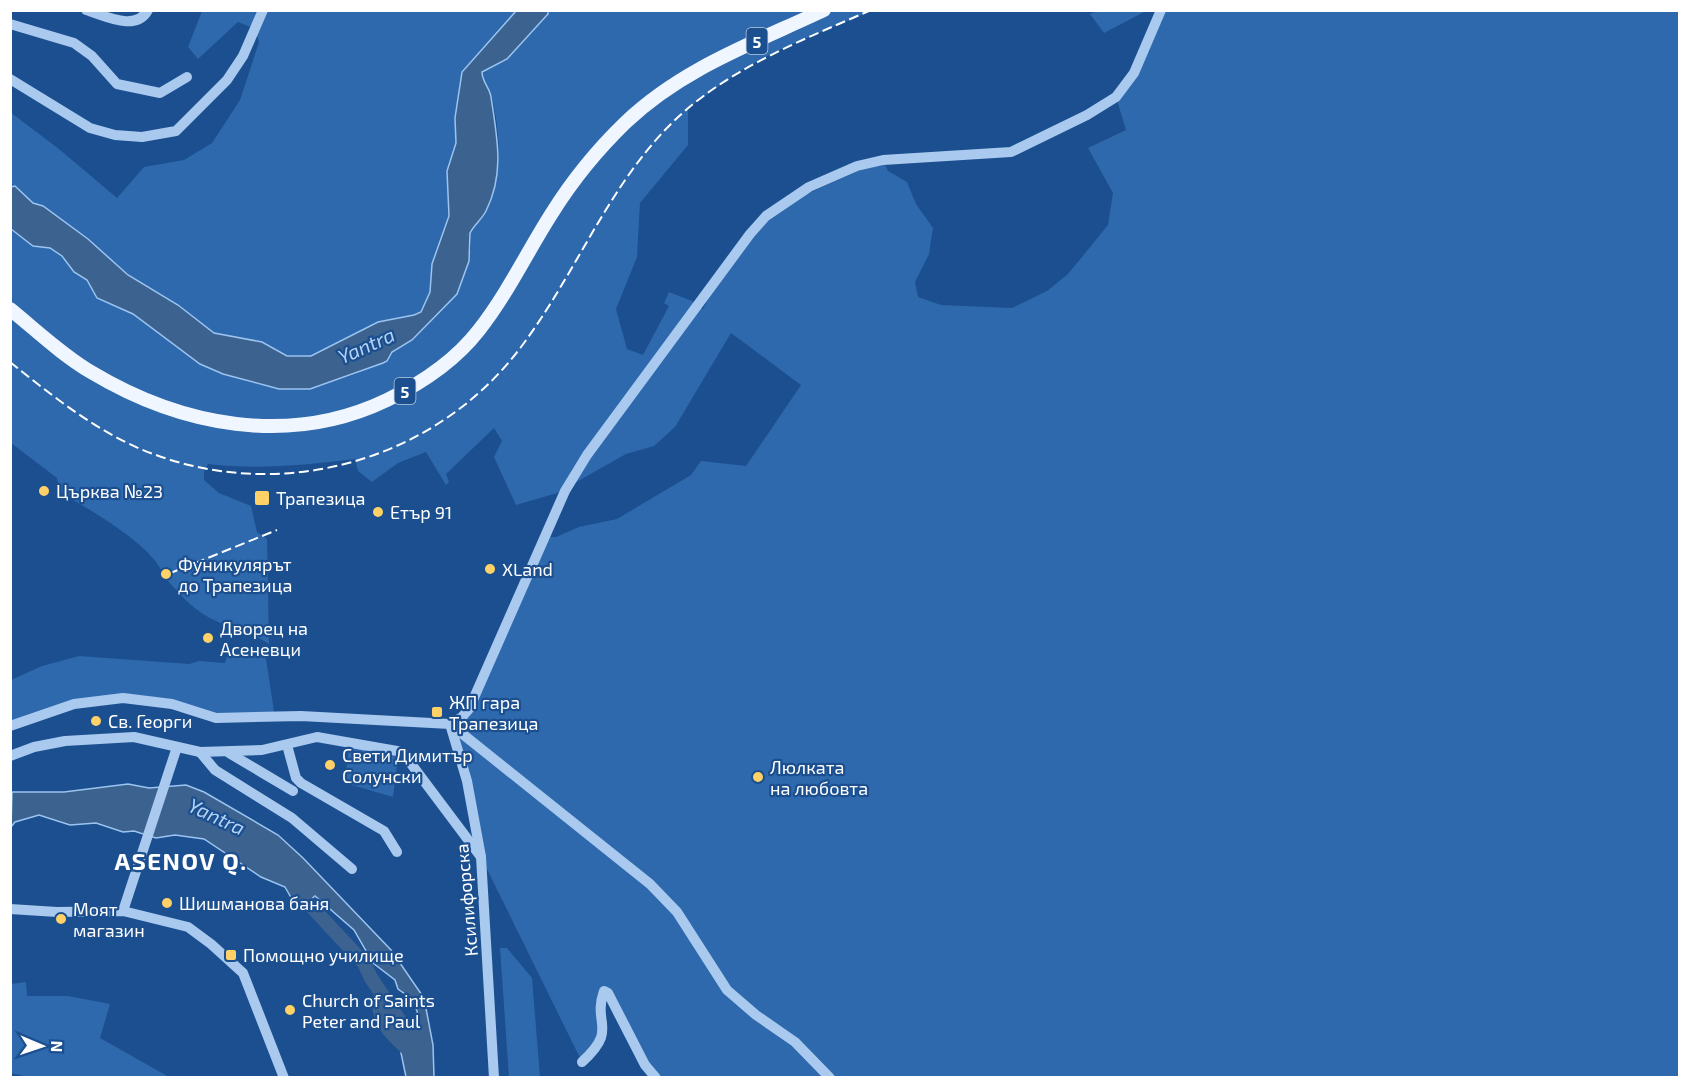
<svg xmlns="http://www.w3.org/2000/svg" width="1690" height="1088" viewBox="0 0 1690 1088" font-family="'Exo 2',sans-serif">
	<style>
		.green { fill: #2e69ad }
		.water { fill: #3c6290; stroke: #9cc4f0; stroke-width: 1.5 }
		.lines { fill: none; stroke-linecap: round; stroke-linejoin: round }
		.river { stroke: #3c6290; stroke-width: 14 }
		.minor { stroke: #a9c9ee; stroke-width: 10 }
		.major { stroke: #f0f6ff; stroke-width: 14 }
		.rail { stroke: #fff; stroke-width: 2; stroke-dasharray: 10 4.5; stroke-linecap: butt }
		.poi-dot { fill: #ffd166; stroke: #1b4f8f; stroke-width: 2 }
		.labels { text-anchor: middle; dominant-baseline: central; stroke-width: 4.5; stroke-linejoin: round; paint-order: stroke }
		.shield { fill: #1b4f8f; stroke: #bbcadd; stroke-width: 1.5 }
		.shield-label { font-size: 16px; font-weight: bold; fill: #fff }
		.poi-label { font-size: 18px; fill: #fff; stroke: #1b4f8f; text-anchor: start }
		.street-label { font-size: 18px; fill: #fff; stroke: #1b4f8f }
		.water-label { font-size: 20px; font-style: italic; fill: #b5d3f5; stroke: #1b4f8f }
		.district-label { font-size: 24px; font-weight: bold; letter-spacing: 1.5px; fill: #fff; stroke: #1b4f8f }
	</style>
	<rect width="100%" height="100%" fill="#1b4f8f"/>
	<g class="green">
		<path d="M202,11H516L462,72L455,118L456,143L447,171L449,216L432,264L430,292L421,312L414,315L378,322L311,356L287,355L246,338L222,337L214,333L178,305L128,275L88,239L33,203L15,186L11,187L10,112L59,149L117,198L144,167L184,160L212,143L240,100L259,42L255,29L238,22L198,59L188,47Z"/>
		<path d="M548,11H871L781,49L745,68L688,108V145L640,203L637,257L616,309L627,349L643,355L669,306L664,303L669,292L692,301L703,309L718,278L782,205L883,160L888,171L907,182L916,204L933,228L929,254L915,282L918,297L941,305L1012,308L1047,291L1068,274L1108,225L1113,193L1088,148L1126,130L1116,97L1161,11H1679V1077H656L604,991V1030L582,1062L481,857L450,724L462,717L545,537H556L579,527L617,519L691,475L701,461L746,466L801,385L731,333L675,427L654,446L626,454L557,493L516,505L494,457L502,441L494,428L446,474L449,482L446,485L426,452L398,463L372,482L358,471L355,459C305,465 258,470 208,464L204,471V480L219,493L251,506L257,532L267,539L269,644C250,631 228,628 208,617C190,607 179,593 166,579L169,577L166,570H161C149,544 87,507 60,493L57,478L11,443L10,229L33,246L50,248L62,256L74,272L87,280L97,298L133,314L200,364L223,374L279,389H310L353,375L383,363L392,352L412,340L425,324L471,249L470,233C475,225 482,218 486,210C503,176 501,132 491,95C488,84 480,81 483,69L497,64L516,50L548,14Z"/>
		<path d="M1097,11V10L1146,11L1104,33L1090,14Z"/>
		<path d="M234,651L236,656L247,652H265L275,718L243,719L172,704L103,699L11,726V680L42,666L79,656L189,664L199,661L225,663L228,653Z"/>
		<path d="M349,746L398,757L393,797L345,783Z"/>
		<path d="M500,948H507L532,978L540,1077H509Z"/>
		<path d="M26,982L27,996H68L110,1004L100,1038L169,1077L32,1078L11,1073V984Z"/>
	</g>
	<g class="water">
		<path d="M516,11H548V14L507,59L482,72C482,82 490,88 491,97C497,137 505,173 486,211C482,219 474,225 470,233L469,261L457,294L412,340L392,352L387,361L383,363L310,389H279L223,374L200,364L133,314L97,298L87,280L74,272L62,256L50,248L33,246L11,229V187L15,186L33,203L43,206L88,239L128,275L178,305L214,333L262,342L287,356H311L378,322L414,315L421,312L430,292L432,264L449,216L447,171L456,143L455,118L462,72Z"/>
		<path d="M128,784L149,788L186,785L204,792L278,835L303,858L391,950L424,998L433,1045L434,1077H406L401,1053L405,1035L403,1026L410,1029L418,1026L417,1011L412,999L398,989L395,980L373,963L354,930L315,896L310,900L323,915L319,918L293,901L285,887L261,877L204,839L175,835L156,838L134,831L123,832L96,823L70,825L39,815L15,822L11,827L12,792H64Z"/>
	</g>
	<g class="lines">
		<g class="river">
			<path d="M309,904L364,963L371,978L413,1040"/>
			<path d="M381,994C373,1024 398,1039 416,1057"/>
		</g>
		<g class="minor">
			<path d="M86,10C106,16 136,32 148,10"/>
			<path d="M10,24L74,43L92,56L117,84L160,93L187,77"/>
			<path d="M10,79L90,128L115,135L142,137L176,131L227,80L243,56L263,10"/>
			<path d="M450,724L650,884L677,912L727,990L756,1015L795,1042L830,1078"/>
			<path d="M450,724L467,781L481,857L494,1078"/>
			<path d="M10,726L74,704L123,698L172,704L216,718L301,716L450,724L462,717L469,709L565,491L587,455L750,234L766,216L809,187L857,166L883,160L1011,152L1087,115L1116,97L1134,73L1161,10"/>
			<path d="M287,745L296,778L301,783L384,831L397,852"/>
			<path d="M200,752L215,770L292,818L352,869"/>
			<path d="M229,753L293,791"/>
			<path d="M10,756L34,747L65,741L134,737L200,752L262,750L317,737L397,751L403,753L481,857"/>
			<path d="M10,909L57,912L123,911L188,927L211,944L243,973L284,1078"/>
			<path d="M123,911L177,747"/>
			<path d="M582,1062C619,1028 592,1025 604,991L608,993L645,1065L656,1078"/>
		</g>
		<path class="major" d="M10,309C36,330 62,355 91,372C181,426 289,447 387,400C422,383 455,361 479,330C508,293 527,252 552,213C572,181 598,149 626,122C683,68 754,43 824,10"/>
		<g class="rail">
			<path d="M10,362C55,398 102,436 156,455C288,503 438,458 521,347C573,278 606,192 665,130C721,71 798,42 871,10"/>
			<path d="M168,574L277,530"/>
		</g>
	</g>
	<g class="poi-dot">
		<circle cx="44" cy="491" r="6"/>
		<rect x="254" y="490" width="16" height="16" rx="3"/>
		<circle cx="378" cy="512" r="6"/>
		<circle cx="490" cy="569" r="6"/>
		<circle cx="166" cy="574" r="6"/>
		<circle cx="208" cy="638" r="6"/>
		<rect x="431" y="706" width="12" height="12" rx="3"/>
		<circle cx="96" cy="721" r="6"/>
		<circle cx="330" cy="765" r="6"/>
		<circle cx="758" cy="777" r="6"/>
		<circle cx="167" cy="903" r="6"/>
		<circle cx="61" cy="919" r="6"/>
		<rect x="225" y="949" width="12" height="12" rx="3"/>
		<circle cx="290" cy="1010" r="6"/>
	</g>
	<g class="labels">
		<g class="shield">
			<rect x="746.5" y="28" width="21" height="26" rx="4.5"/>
			<rect x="394.5" y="378" width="21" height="26" rx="4.5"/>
		</g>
		<g class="shield-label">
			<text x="757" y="41">5</text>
			<text x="405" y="391">5</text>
		</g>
		<g class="poi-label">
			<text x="56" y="491">Църква №23</text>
			<text x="276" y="498">Трапезица</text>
			<text x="390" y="512">Етър 91</text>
			<text x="178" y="564">Фуникулярът<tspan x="178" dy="21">до Трапезица</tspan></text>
			<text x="502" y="569">XLand</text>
			<text x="220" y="628">Дворец на<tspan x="220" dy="21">Асеневци</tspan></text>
			<text x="449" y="702">ЖП гара<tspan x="449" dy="21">Трапезица</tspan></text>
			<text x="108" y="721">Св. Георги</text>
			<text x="342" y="755">Свети Димитър<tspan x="342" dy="21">Солунски</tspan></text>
			<text x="770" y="767">Люлката<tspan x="770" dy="21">на любовта</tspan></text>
			<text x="179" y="903">Шишманова баня</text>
			<text x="73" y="909">Моят<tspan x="73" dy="21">магазин</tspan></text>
			<text x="243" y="955">Помощно училище</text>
			<text x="302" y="1000">Church of Saints<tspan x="302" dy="21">Peter and Paul</tspan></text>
		</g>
		<g class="street-label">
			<text transform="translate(466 900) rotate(-95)">Ксилифорска</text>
		</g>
		<g class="water-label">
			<text transform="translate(366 345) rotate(-24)">Yantra</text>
			<text transform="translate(217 816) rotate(25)">Yantra</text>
		</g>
		<g class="district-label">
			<text x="181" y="860">ASENOV Q.</text>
		</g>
	</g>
	<rect width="1690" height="1088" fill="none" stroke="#ffffff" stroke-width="24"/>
	<g transform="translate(42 1046) rotate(92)" stroke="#1b4f8f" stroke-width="4.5" paint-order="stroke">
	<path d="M0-4.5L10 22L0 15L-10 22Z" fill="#ffffff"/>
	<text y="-9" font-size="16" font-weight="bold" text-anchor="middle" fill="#ffffff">N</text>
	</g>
</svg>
